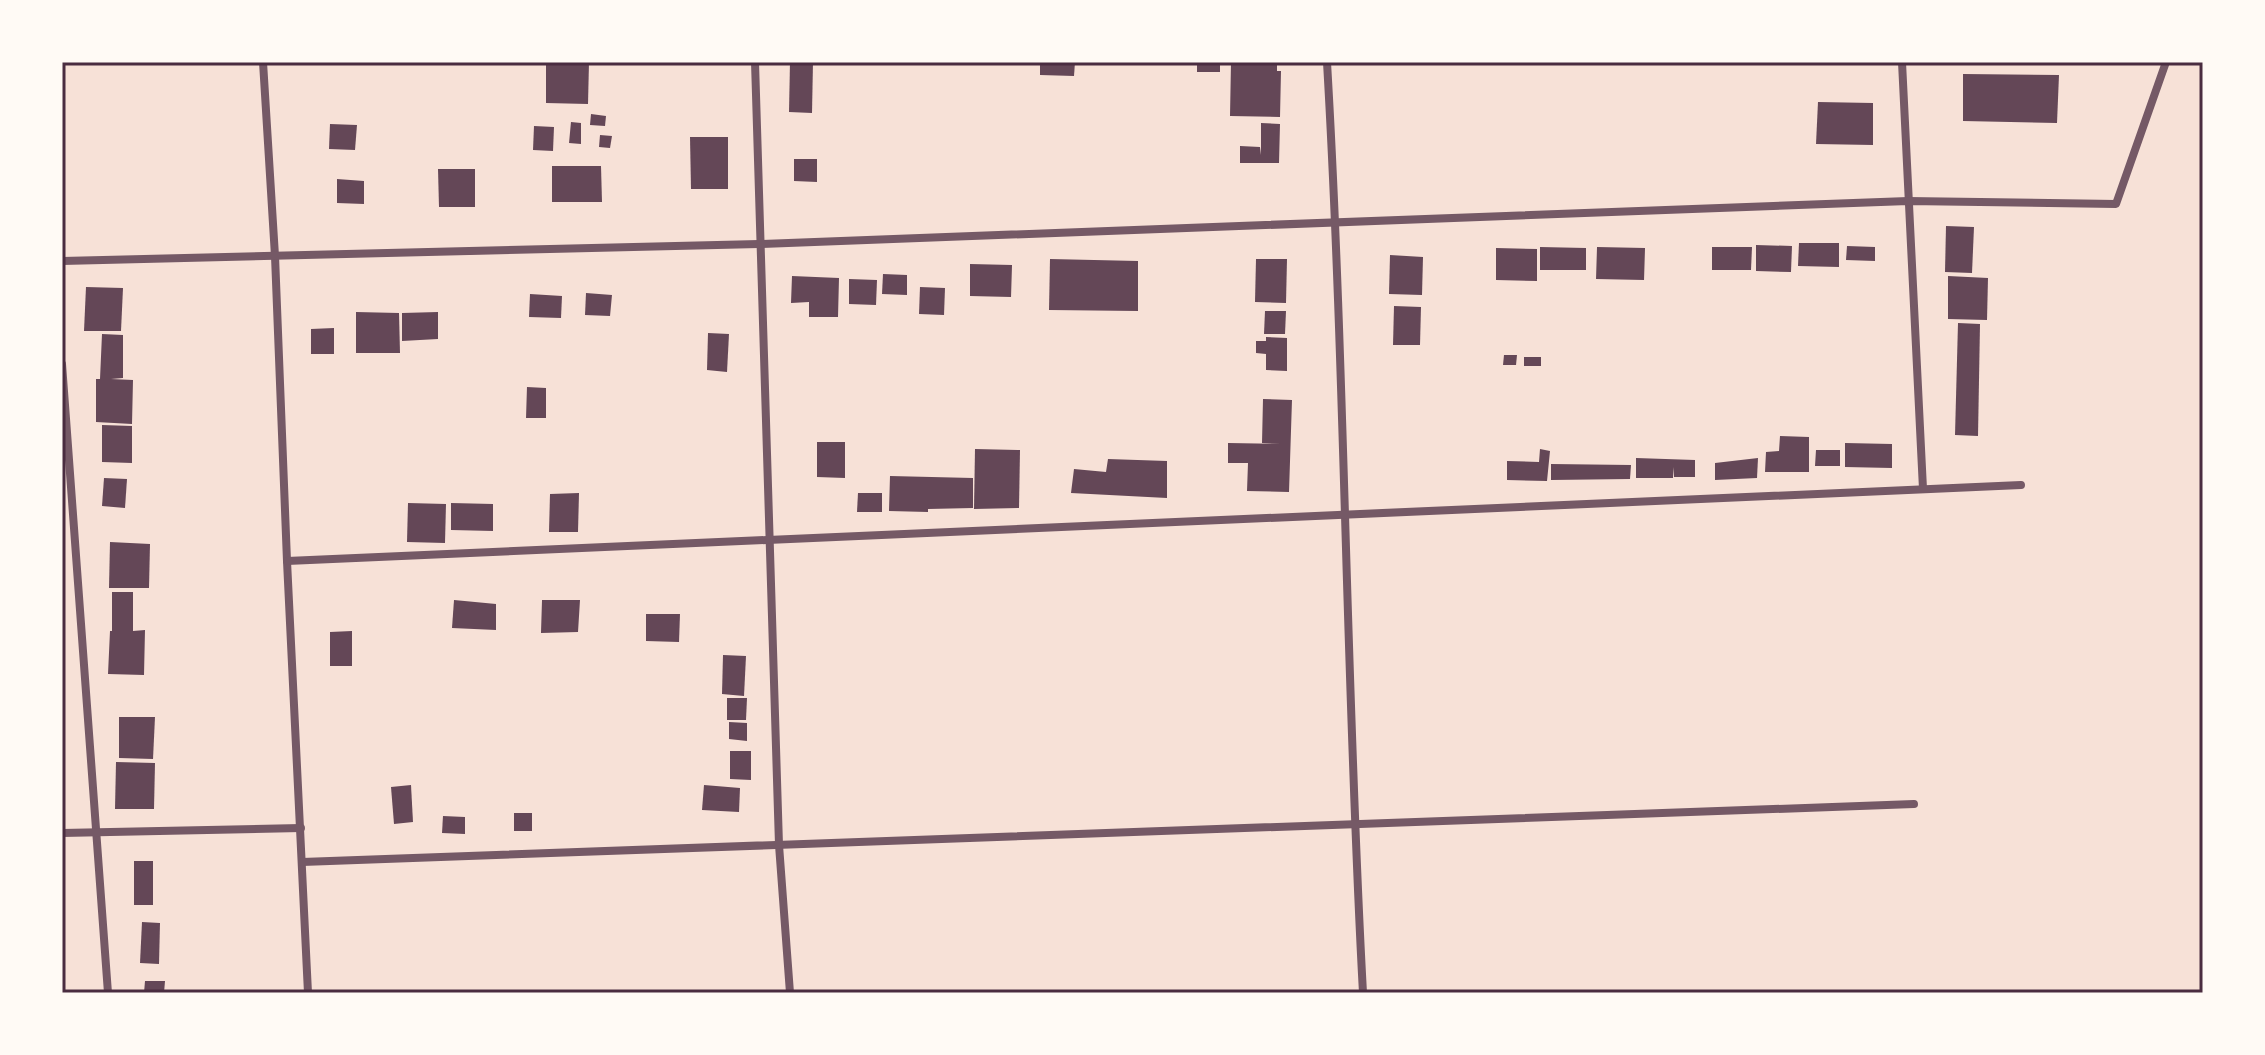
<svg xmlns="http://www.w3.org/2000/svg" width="2265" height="1055" viewBox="0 0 2265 1055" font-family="Ubuntu,sans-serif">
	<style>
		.building { fill: #644757 }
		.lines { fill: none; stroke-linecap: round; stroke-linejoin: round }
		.minor { stroke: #755966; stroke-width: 8 }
		.neatline { fill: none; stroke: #4a2c40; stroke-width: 3 }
	</style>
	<rect width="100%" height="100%" fill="#f7e1d7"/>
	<g class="building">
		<path d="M546,62H589L588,104L546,103Z"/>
		<path d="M790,62H813L812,113L789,112Z"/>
		<path d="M1040,62H1075L1074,76L1040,75Z"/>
		<rect x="1197" y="62" width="23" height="10"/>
		<path d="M1231,62H1277V71H1281L1280,117L1230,116Z"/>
		<path d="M1963,74L2059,75L2057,123L1963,121Z"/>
		<path d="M1818,102L1873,103V145L1816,144Z"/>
		<path d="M591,114L606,116L605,126L590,125Z"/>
		<path d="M571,122L581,123V144L569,143Z"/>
		<path d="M1261,123L1280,124L1279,163H1240V146L1260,147L1261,155Z"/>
		<path d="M330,124L357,125L355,150L329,149Z"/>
		<path d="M534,126L554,127L553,151L533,150Z"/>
		<path d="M600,135L612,136L610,148L599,147Z"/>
		<path d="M690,137H728V189H691Z"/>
		<path d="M794,159H817V182L794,181Z"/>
		<path d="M552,166H601L602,202H552Z"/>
		<path d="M438,169H475V207H439Z"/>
		<path d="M337,179L364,181V204L337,203Z"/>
		<path d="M1946,226L1974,227L1972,273L1945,272Z"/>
		<path d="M1799,243H1839V267L1798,266Z"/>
		<path d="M1756,245L1792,246L1791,272L1756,271Z"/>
		<path d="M1847,246L1875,247V261L1846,260Z"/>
		<path d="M1540,247L1586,248V270H1540Z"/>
		<path d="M1597,247L1645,248L1644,280L1596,279Z"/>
		<path d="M1712,247H1752L1751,270H1712Z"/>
		<path d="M1496,248L1537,249V281L1496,280Z"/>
		<path d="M1390,255L1423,257L1422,295L1389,294Z"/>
		<path d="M1050,259L1138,261V311L1049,310Z"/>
		<path d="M1256,259H1287L1286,303L1255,302Z"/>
		<path d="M970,264L1012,265L1011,297L970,296Z"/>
		<path d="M883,274L907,275V295L882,294Z"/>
		<path d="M792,276L839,278L838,317H809V302L791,303Z"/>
		<path d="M1948,276L1988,278L1987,320L1948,319Z"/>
		<path d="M849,279L877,280L876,305L849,304Z"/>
		<path d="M86,287L123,288L121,331H84Z"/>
		<path d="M920,287L945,288L944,315L919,314Z"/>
		<path d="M586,293L612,295L610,316L585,315Z"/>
		<path d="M530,294L562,296L561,318L529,317Z"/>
		<path d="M1394,306L1421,307L1420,345H1393Z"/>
		<path d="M1265,311H1286L1285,334H1264Z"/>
		<path d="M356,312L399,313L400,353H356Z"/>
		<path d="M438,312V339L402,341V313Z"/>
		<path d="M1958,323L1980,324L1978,436L1955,435Z"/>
		<path d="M334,328V354H311V329Z"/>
		<path d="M708,333L729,334L727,372L707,370Z"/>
		<path d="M102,334L123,335V378L111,379L133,380L132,424L96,422V379H100Z"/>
		<path d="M1266,337L1287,338V371L1266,370V354L1256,353V341H1266Z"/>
		<path d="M1504,355H1517L1516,365H1503Z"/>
		<rect x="1524" y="357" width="17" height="9"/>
		<path d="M527,387L546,388V418H526Z"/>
		<path d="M1263,399L1292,400L1289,492L1247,491L1248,463H1228V443L1281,444L1262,443Z"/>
		<path d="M102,425L132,426V463L102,462Z"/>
		<path d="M1780,436L1809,437V472H1765L1766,452L1779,451Z"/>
		<path d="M817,442H845V478L817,477Z"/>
		<path d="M1845,443L1892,444V468L1845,467Z"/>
		<path d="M975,449L1020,450L1019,508L974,509Z"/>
		<path d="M1540,449L1550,451L1547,481L1507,480V461L1539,462Z"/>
		<path d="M1816,450H1840V466H1815Z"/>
		<path d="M1636,458L1695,460V477H1674L1673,467V478H1636Z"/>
		<path d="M1758,458L1757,478L1715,480V463Z"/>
		<path d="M1108,459L1167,461V498L1071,493L1074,469L1106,472Z"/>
		<path d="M1551,464L1631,465L1630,479L1551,480Z"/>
		<path d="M890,476L973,478V508L928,509V512L889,511Z"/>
		<path d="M104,478L127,479L125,508L102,506Z"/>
		<path d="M579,493L578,532H549L550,494Z"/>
		<path d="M858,493H882V512H857Z"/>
		<path d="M408,503L446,504L445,543L407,542Z"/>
		<path d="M451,503L493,504V531L451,530Z"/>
		<path d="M110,542L150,544L149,588H109Z"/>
		<path d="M112,592H133V631L145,630L144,675L108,674L110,631H112Z"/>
		<path d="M454,600L496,604V630L452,628Z"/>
		<path d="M542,600H580L578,632L541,633Z"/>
		<path d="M646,614H680L679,642L646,641Z"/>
		<path d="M352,631V666H330V632Z"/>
		<path d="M723,655L746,656L744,696L722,694Z"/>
		<path d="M727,698H747L746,720H727Z"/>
		<path d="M119,717H155L153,759L119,758Z"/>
		<path d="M729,722L747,723V741L729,739Z"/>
		<path d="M730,751H751V780L730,779Z"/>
		<path d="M116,762L155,763L154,809H115Z"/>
		<path d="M411,785L413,822L394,824L391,787Z"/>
		<path d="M704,785L740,788L739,812L702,810Z"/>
		<rect x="514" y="813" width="18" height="18"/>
		<path d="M443,816L465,817V834L442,833Z"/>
		<rect x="134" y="861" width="19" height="44"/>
		<path d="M142,922L160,923L159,964L140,963Z"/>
		<path d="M145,981H165L164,993H144Z"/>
	</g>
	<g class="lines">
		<g class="minor">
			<path d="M263,62L275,256L287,561L308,993"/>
			<path d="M755,62L779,845L790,993"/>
			<path d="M1327,62C1345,372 1346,683 1363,993"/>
			<path d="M1902,62L1923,489"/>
			<path d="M62,261L759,244L1908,201L2116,204L2166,62"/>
			<path d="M62,364L108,993"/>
			<path d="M287,561L2021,485"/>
			<path d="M62,833L301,828"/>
			<path d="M302,862L1914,804"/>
		</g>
	</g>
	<rect width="2265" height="1055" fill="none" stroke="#fffaf5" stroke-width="128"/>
	<rect x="64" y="64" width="2137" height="927" class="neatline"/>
</svg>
